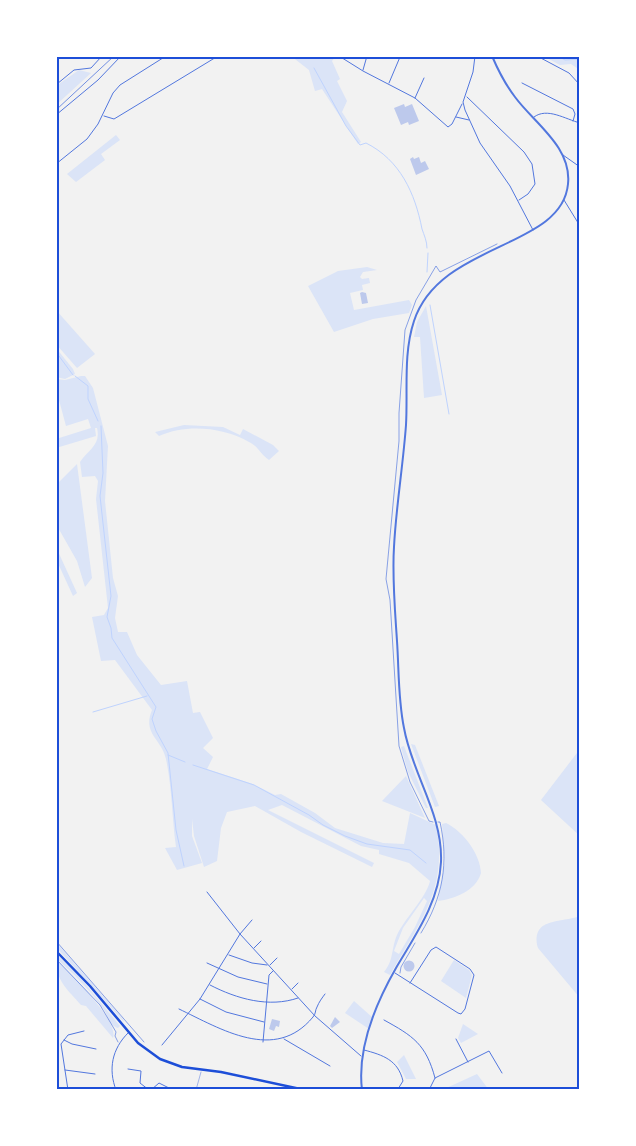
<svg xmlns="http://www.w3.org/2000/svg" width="636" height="1146" viewBox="0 0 636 1146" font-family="'Source Sans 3',sans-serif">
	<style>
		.green { fill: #dbe4f7; fill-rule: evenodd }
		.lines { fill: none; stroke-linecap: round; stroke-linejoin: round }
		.stream { stroke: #bfd3fe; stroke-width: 1 }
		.building { fill: #bdc9ec }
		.path { stroke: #1d4ed8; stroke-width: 0.5 }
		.service { stroke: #5277de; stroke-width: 0.5 }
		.minor { stroke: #5277de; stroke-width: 1 }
		.tertiary { stroke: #5277de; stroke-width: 2 }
		.primary { stroke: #1d4ed8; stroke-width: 2.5 }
		.rail { stroke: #7290e2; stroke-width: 1 }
		.neatline { fill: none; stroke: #1d4ed8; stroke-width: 2 }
	</style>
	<rect width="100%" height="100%" fill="#f2f2f2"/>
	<g class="green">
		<path d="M291,56H304L309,59L312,56L335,57L332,61L340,79L337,81L347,101L342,112L361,142L358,144L322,89L315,91L309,70Z"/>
		<path d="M543,56L572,59L579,57L580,70L571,64L560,65Z"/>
		<path d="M79,70L91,73L56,105V86Z"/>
		<path d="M116,135L120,140L101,154L105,160L76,182L67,174Z"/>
		<path d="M367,267L377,270L363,272L360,277L362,279L369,278L370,283L362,285L363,290L350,293L354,310L409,300L412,305L409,313L373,319L334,332L308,286L338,271Z"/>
		<path d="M426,306L442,395L424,398L420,337H414L417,322Z"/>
		<path d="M56,310L95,354L77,368L56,344Z"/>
		<path d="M56,348L73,369L75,374L65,379L56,377Z"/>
		<path d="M81,376H85L93,388L108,446L105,501L113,578L118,596L115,618L118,632H127L137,655L161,685L187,681L193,713L200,712L213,738L203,748L213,757L207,769L253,784L275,795L281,794L315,813L335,828L383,843L404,844L410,813L436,825C449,889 419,923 390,975L384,972C394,960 391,949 397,935C405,918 426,898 430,881L409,863L379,854V850L361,846L282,805L268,810L374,863L372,867L301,832L255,806L227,812L221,828L217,861L204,867L194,836L192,819V836L202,863L177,870L165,848L176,847C172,818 172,787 166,759C162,739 142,734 152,710L115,660L101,661L92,617L104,615L108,608L96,499L98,481L95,476L82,477L80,462C89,449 101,445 97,428H95L96,436L56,448V439L91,428L88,419L66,426L56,389V379L65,380ZM424,898L427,901L415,927L399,954L394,951L403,928Z"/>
		<path d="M184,425L223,427L240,435L243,429L273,445L279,451L269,460C261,455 258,446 249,442C222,427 187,424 159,436L155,432Z"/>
		<path d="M77,464L92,578L85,587L77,561L56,524V485Z"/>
		<path d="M56,547L77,593L73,596L56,559Z"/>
		<path d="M411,744L415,745L439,806L435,807Z"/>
		<path d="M404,746L428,808H426L408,772L401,747Z"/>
		<path d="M580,749V836L541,800Z"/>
		<path d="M406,776L425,818L382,801Z"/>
		<path d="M446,823C464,832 480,854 481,873C476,891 454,899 438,901L445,862L442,824Z"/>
		<path d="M580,916V998L538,948C530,917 562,923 580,916Z"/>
		<path d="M56,942L123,1019L124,1022L56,947Z"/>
		<path d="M56,954L78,975L120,1026L118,1028C108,1025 108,1014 102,1007C89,989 73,973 56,958Z"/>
		<path d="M56,960C70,972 119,1021 113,1038L86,1006L81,1005C68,990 56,981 56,960Z"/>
		<path d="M454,960L469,970L472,975L466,998L441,981Z"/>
		<path d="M354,1001L372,1017L369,1029L345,1013Z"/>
		<path d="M463,1024L478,1034L461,1043L458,1038Z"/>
		<path d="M404,1055L416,1079H406L397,1062Z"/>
		<path d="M477,1074L489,1090H442Z"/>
	</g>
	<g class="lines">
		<g class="stream">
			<path d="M558,56L565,60L580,59"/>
			<path d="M314,68L346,126L360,145L366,143C400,160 415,193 422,229C424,235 427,241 427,248"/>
			<path d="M427,272L428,253"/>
			<path d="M430,305L449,414"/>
			<path d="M56,352L73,375"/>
			<path d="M75,376L88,386V399L98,421"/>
			<path d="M101,426L103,473L100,496L111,596L107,617L111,628L112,638L156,707L152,719L156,731L168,753L176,830L184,866"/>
			<path d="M93,712L147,696"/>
			<path d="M168,755L185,762"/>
			<path d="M193,765L254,785L309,815L323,825L345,836L367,844L410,850L426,863"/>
		</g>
	</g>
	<g class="building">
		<path d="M404,104L405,107L412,104L419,121L409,125L408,122L401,125L394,108Z"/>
		<path d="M413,157L414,159L419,157L421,163L425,161L429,169L416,175L410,159Z"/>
		<path d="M362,292L366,293L368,303L362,304L360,293Z"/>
		<circle cx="409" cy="966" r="5.5"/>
		<path d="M335,1017L340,1022L332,1028L330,1026Z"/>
		<path d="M272,1019L280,1021L279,1027L276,1026L274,1031L269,1029Z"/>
	</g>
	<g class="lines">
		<g class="path">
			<path d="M433,822L429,821L410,782L399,746L390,600L386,579L399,441V413L405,330L416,300L436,266L440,272L497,244"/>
			<path d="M421,933C443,897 449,863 440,822H438"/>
			<path d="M56,941L144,1042"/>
			<path d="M56,959L100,1005L116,1032L115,1036L118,1042"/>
			<path d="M400,973L401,967L415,943"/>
		</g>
		<path class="service" d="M196,1090L201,1072"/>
		<g class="minor">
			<path d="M339,56L363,71L415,98L448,127L452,124L462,104"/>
			<path d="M475,56L473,72L463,102L465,110L480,143L510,186L533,230"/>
			<path d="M537,56L569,73L580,85"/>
			<path d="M363,70L367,56"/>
			<path d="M389,83L400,57"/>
			<path d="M522,83L573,109L575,114L573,121"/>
			<path d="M57,84L74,70L91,68L102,56"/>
			<path d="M467,97L524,152L532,164L535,184L528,194L519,200"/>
			<path d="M415,98L424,78"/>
			<path d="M56,115L98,80L121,56"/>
			<path d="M104,116L114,119L119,116L218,56"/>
			<path d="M456,117L469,120"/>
			<path d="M534,117C547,107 565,119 580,123"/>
			<path d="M563,155L580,167"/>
			<path d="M56,164L87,139L98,124L113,93L120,85L166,56"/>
			<path d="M564,200L580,226"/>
			<path d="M207,892L240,934L315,1016L361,1056"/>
			<path d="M254,948L261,941"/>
			<path d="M229,955L252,963L267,965"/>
			<path d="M207,963L238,977L267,984"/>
			<path d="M270,965L277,958"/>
			<path d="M395,973L458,1013L461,1014L465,1009L474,975L470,969L436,947L431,950L410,983"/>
			<path d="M210,985C237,999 269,1008 298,998"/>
			<path d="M292,989L298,983"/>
			<path d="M200,999L226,1012L264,1022"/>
			<path d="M179,1009C221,1029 275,1063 313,1017C316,1014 315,1010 317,1007C319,1002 322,998 325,994"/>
			<path d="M384,1020C413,1036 426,1044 435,1078"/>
			<path d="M284,1039L330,1066"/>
			<path d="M456,1039L468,1062"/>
			<path d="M64,1040L72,1044L96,1049"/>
			<path d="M263,1042L269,975L273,971"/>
			<path d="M162,1045L200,999L240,934L252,920"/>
			<path d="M364,1050C383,1055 398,1060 403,1081L398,1089"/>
			<path d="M128,1069L141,1071L140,1083L149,1090"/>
			<path d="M65,1070L95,1074"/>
			<path d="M68,1090L61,1044L68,1035L84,1031"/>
			<path d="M116,1090C108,1069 112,1049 128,1033"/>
			<path d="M151,1090L159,1083L173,1090"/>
			<path d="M429,1090L435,1078L489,1051L502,1073"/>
		</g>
		<path class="tertiary" d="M362,1090C357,1049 376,1003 396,968C416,934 439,902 441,862C443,814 412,774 404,728C398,699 399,670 397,641C395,610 392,578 394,547C396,507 403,466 406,425C408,391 403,354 414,321C440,242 562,249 568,184C572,147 534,123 515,97C505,84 498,70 492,56"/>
		<path class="primary" d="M56,951L90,986L138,1043L160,1059L182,1067L221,1072L305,1090"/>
		<path class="rail" d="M56,110L114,56"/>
	</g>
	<rect width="636" height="1146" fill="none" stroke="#ffffff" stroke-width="115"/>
	<rect x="58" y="58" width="520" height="1030" class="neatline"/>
</svg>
